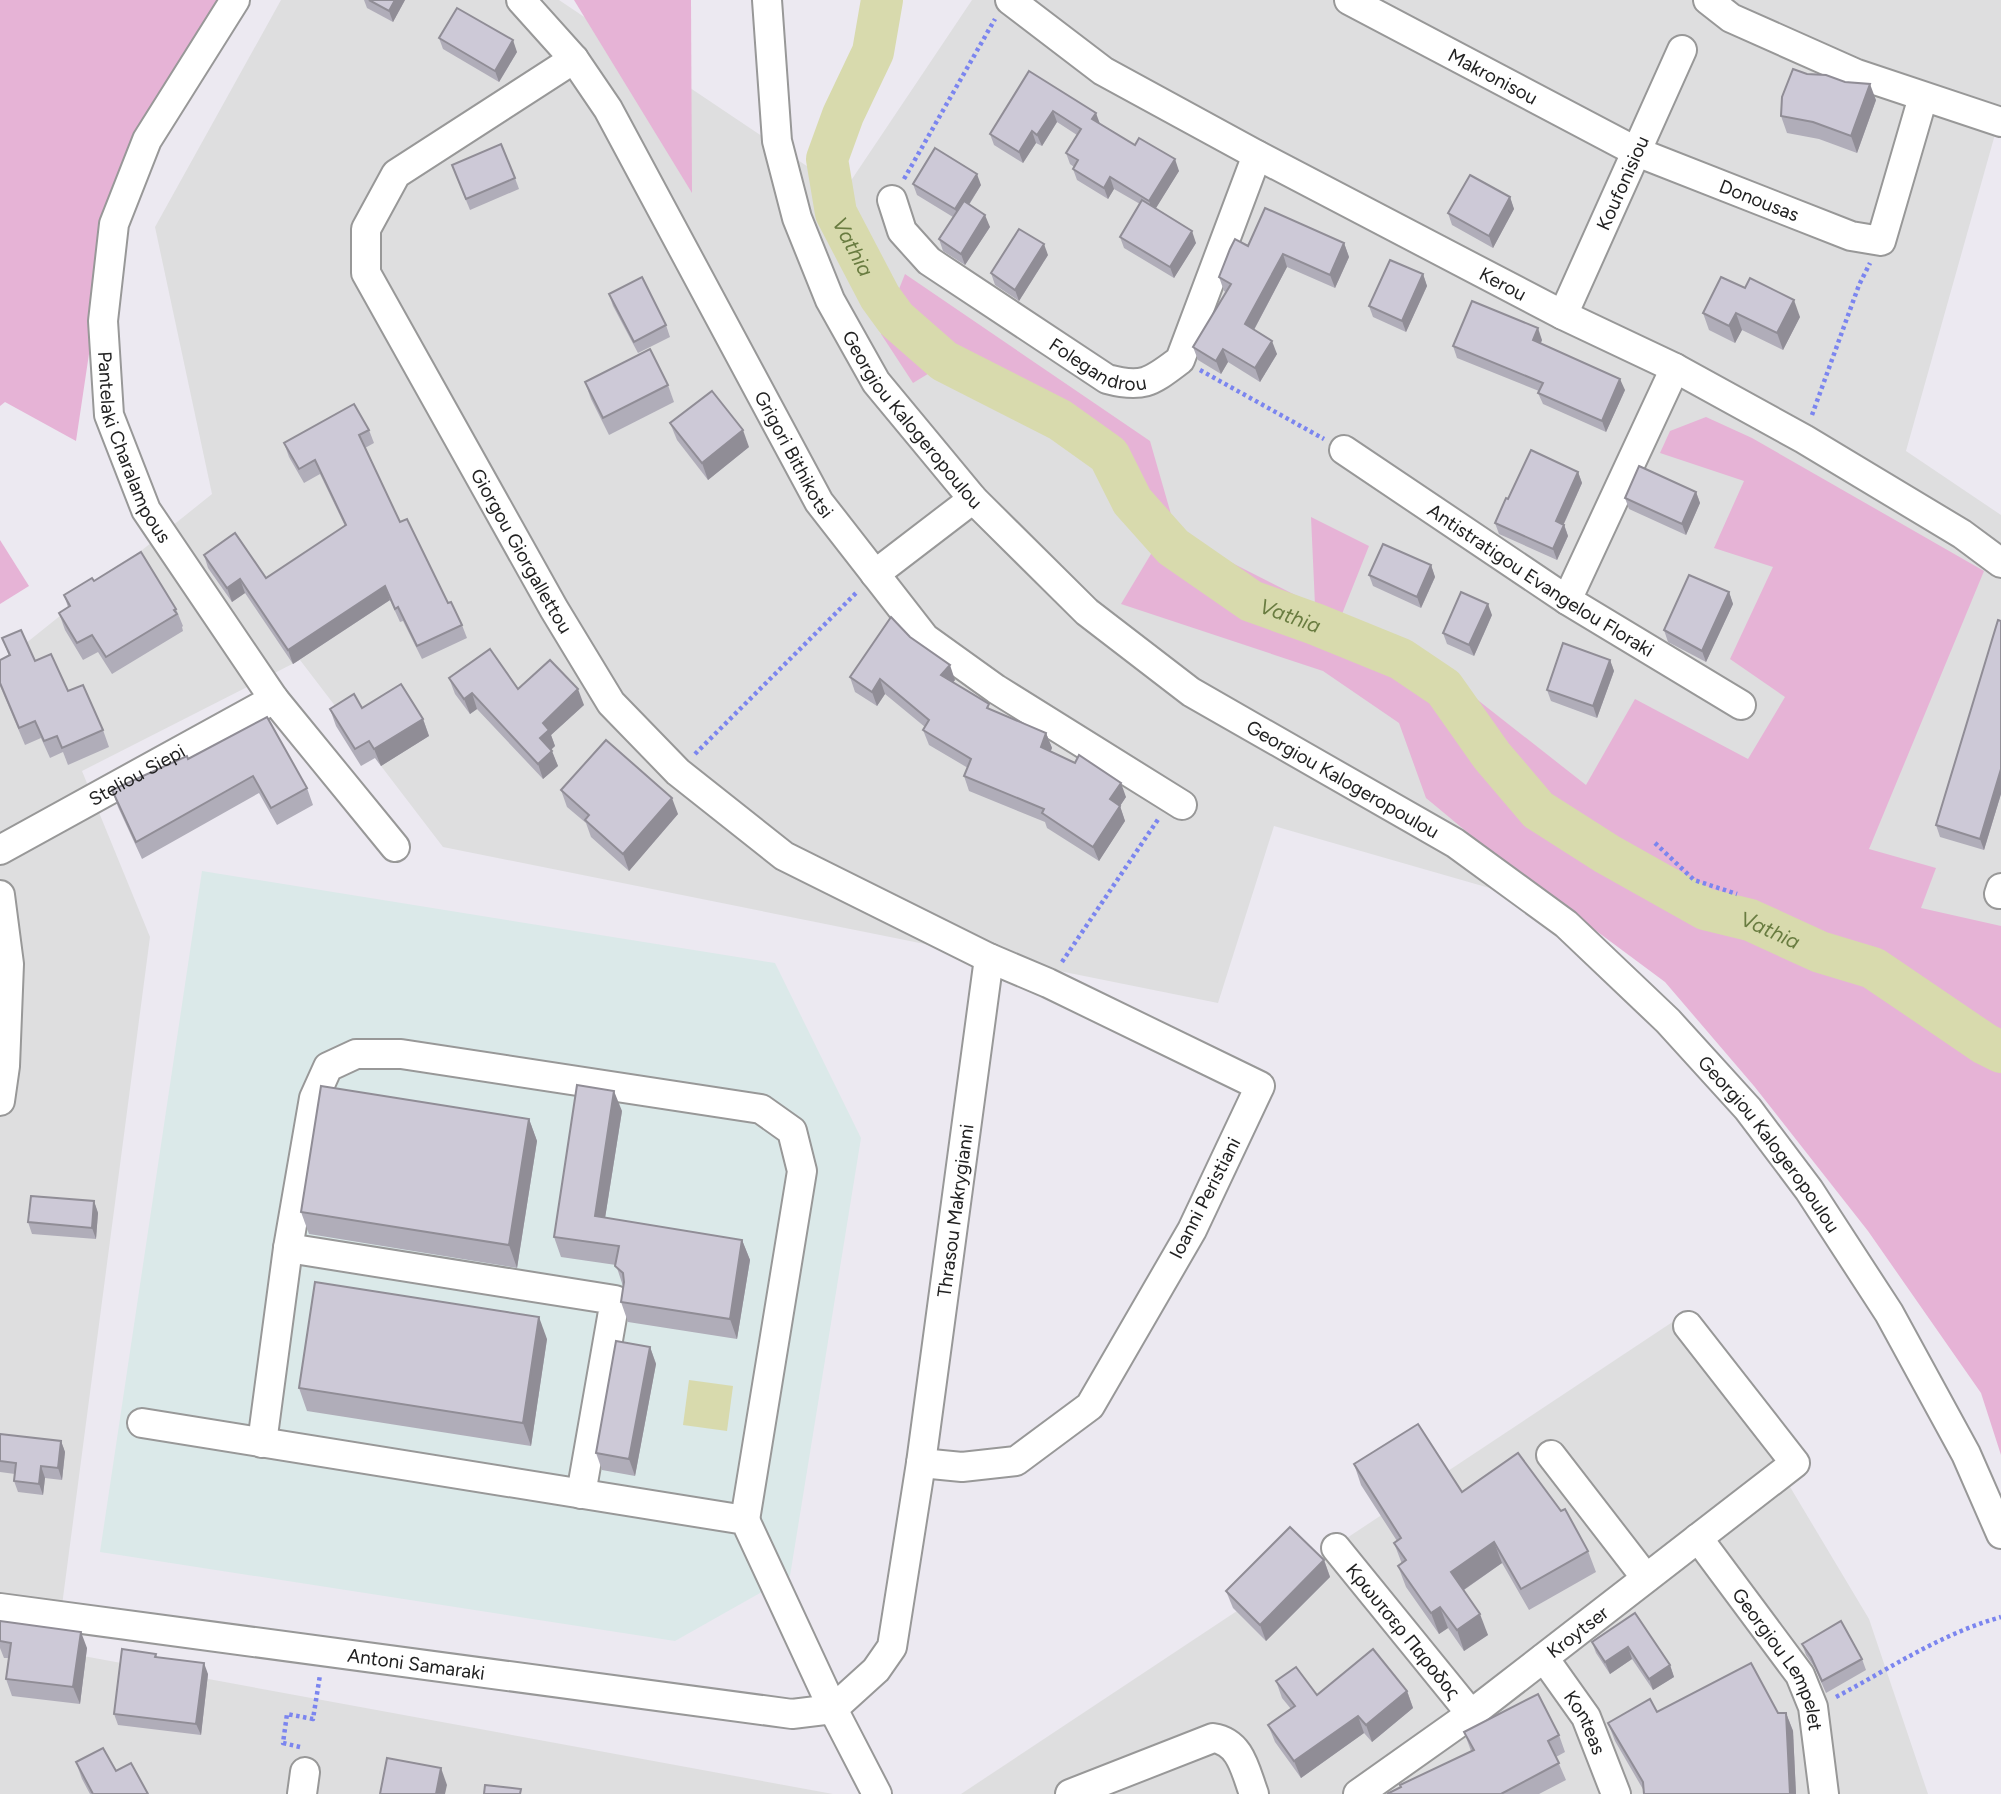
<svg xmlns="http://www.w3.org/2000/svg" width="2001" height="1794" viewBox="0 0 2001 1794" font-family="Figtree,sans-serif">
	<style>
		.residential { fill: #dededf }
		.industrial { fill: #dbe9e9 }
		.grass { fill: #e6b3d6 }
		.water { fill: #d8daad }
		.lines { fill: none; stroke-linecap: round; stroke-linejoin: round }
		.river { stroke: #d8daad; stroke-width: 42 }
		.minor-casing { stroke: #989898; stroke-width: 32 }
		.path { stroke: #7b85ef; stroke-width: 4.5; stroke-dasharray: 3.5 3.5; stroke-linecap: butt }
		.minor { stroke: #fff; stroke-width: 28 }
		.wall { fill: #b0adb9 }
		.shaded-wall { fill: #908d96 }
		.building { fill: #cdc9d7; stroke: #908d96; stroke-width: 2 }
		.labels { text-anchor: middle; dominant-baseline: central; stroke-width: 5; stroke-linejoin: round; paint-order: stroke }
		.street-label { font-size: 19px; fill: #212121; stroke: #fff }
		.water-label { font-size: 21px; font-style: italic; fill: #697c40; stroke: #fff }
	</style>
	<rect width="100%" height="100%" fill="#ece9f1"/>
	<g class="residential">
		<path d="M281,0H559L844,191L972,0H2001V113L1906,451L2001,515V1035L1274,826L1218,1003L443,847L300,660L82,771L150,937L56,1651L833,1794H0V664L212,494L155,227Z"/>
		<path d="M1686,1313L1869,1619L1928,1794H961Z"/>
	</g>
	<path class="industrial" d="M202,871L775,963L861,1138L790,1576L675,1641L100,1552Z"/>
	<g class="grass">
		<path d="M0,0H228L113,193L76,441L5,402L0,406Z"/>
		<path d="M574,0H691L692,193Z"/>
		<path d="M905,274L1150,441L1177,535L1315,605L1311,517L1369,546L1342,614L1417,645L1479,701L1586,785L1635,699L1748,759L1785,697L1730,659L1773,567L1714,548L1744,481L1660,453L1670,431L1706,417L1752,438L1984,571L1869,849L1936,868L1921,908L2001,926V1455L1981,1393L1868,1231L1754,1086L1665,982L1502,861L1426,798L1399,723L1323,671L1121,604L1154,549L1090,464L959,355L913,383L881,334Z"/>
		<path d="M0,540L29,586L0,604Z"/>
	</g>
	<path class="water" d="M689,1380L733,1386L727,1431L683,1425Z"/>
	<g class="lines">
		<path class="river" id="s1" d="M882,0L873,52L843,115L827,159L836,213L880,297L896,319L944,361L1060,420L1109,455L1132,501L1173,547L1251,601L1315,624L1401,659L1444,688L1492,756L1538,810L1607,854L1705,909L1750,920L1820,952L1873,968L1985,1044L2001,1052"/>
		<defs>
			<g id="minor">
				<path id="s2" d="M235,0L147,140L114,224L103,321L109,415L146,510L274,699L395,847"/>
				<path id="s3" d="M521,0L574,59L608,109L819,502L925,638L996,689L1182,805"/>
				<path id="s4" d="M767,0L777,141L797,218L830,300L876,382L973,499L1087,612L1191,692L1455,843L1566,924L1668,1021L1748,1109L1809,1190L1889,1313L1966,1454L2001,1534"/>
				<path id="s5" d="M1010,0L1103,71L1257,155L1563,315L1675,368L1804,439L1962,534L2001,563"/>
				<path id="s6" d="M1349,0L1637,152L1851,236L1881,241L1923,97"/>
				<path d="M1708,0L1731,18L1857,74L2001,122"/>
				<path id="s7" d="M574,59L396,174L366,229V273L554,609L611,703L678,772L784,856L989,958L1048,983L1260,1086L1192,1230L1090,1406L1016,1461L962,1467L921,1463"/>
				<path id="s8" d="M892,200L902,231L929,261L1107,379C1144,389 1152,381 1180,360L1257,155"/>
				<path id="s9" d="M1563,315L1682,50"/>
				<path id="s10" d="M1344,450L1567,600L1741,705"/>
				<path d="M875,574L973,499"/>
				<path d="M1567,600L1675,368"/>
				<path id="s11" d="M0,850L274,699"/>
				<path d="M1999,894L2001,888"/>
				<path d="M0,895L9,964L5,1066L0,1101"/>
				<path d="M288,1248L615,1300L581,1494"/>
				<path d="M142,1423L745,1520L833,1709L877,1794"/>
				<path d="M262,1443L288,1248L314,1098L328,1067L356,1054H401L761,1109L792,1131L802,1171L745,1520"/>
				<path d="M1551,1455L1646,1578"/>
				<path id="s12" d="M1698,1538L1800,1675L1813,1707L1824,1794"/>
				<path id="s13" d="M1336,1548L1471,1714"/>
				<path id="s14" d="M0,1608L792,1714L833,1709"/>
				<path id="s15" d="M1544,1658L1586,1717L1616,1794"/>
				<path id="s16" d="M833,1709L876,1670L892,1647L921,1463L989,958"/>
				<path d="M302,1794L305,1772"/>
				<path d="M1070,1794L1213,1738C1241,1742 1245,1770 1254,1794"/>
				<path id="s17" d="M1358,1794L1471,1714L1795,1463L1688,1326"/>
			</g>
		</defs>
		<use href="#minor" class="minor-casing"/>
		<g class="path">
			<path d="M904,179L995,19"/>
			<path d="M1200,370L1324,439"/>
			<path d="M1812,415L1859,285L1870,263"/>
			<path d="M695,754L857,592"/>
			<path d="M1655,843L1694,880L1737,894"/>
			<path d="M1062,962L1159,818"/>
			<path d="M1836,1697C1893,1667 1938,1635 2001,1617"/>
			<path d="M300,1747L283,1743L287,1714L313,1719L320,1675"/>
		</g>
		<use href="#minor" class="minor"/>
	</g>
	<g class="wall">
		<path d="M364,0H405L393,22L367,8Z"/>
		<path d="M439,38L517,52L499,82L443,49Z"/>
		<path d="M1029,71L1100,124L1179,171L1155,209L1196,243L1174,278L1124,248L1120,237L1140,204L1114,189L1108,199L1077,180L1073,169L1074,167L1070,164L1066,153L1077,135L1057,122L1042,146L1036,143L1023,163L994,145L990,134Z"/>
		<path d="M1807,74L1876,100L1857,153L1819,139L1787,133L1781,116Z"/>
		<path d="M456,176L515,178L519,189L470,210Z"/>
		<path d="M913,184L981,185L969,205L990,227L965,265L943,251L939,239L953,217L917,195Z"/>
		<path d="M1510,197L1514,209L1493,248L1452,225L1448,213Z"/>
		<path d="M1344,243L1349,257L1335,288L1287,267L1254,330L1277,354L1260,382L1228,362L1221,374L1198,360L1193,347L1226,292L1224,291L1219,277L1248,246Z"/>
		<path d="M1048,255L1019,301L995,285L991,273Z"/>
		<path d="M1423,274L1427,286L1406,332L1373,317L1369,306Z"/>
		<path d="M1721,277L1800,317L1783,350L1742,330L1735,343L1709,330L1703,313Z"/>
		<path d="M609,294L666,325L670,337L638,353L613,306Z"/>
		<path d="M1542,340L1541,343L1625,390L1606,432L1543,404L1538,393L1539,391L1457,358L1453,346Z"/>
		<path d="M585,382L668,385L674,402L609,435L591,399Z"/>
		<path d="M670,423L749,447L708,480L677,440Z"/>
		<path d="M369,430L374,443L365,448L400,522L462,625L467,638L422,659L403,621L400,622L390,600L293,664L245,593L232,602L208,568L204,555L266,578L345,526L320,474L304,483L289,457L284,443Z"/>
		<path d="M1578,472L1582,483L1564,524L1568,536L1557,560L1499,534L1495,523L1508,499Z"/>
		<path d="M1696,492L1700,503L1686,535L1629,509L1625,498Z"/>
		<path d="M1431,565L1435,577L1421,608L1373,586L1369,575Z"/>
		<path d="M94,581L176,609L183,626L182,627L183,631L112,674L98,652L83,660L65,630L59,613L68,607L64,595Z"/>
		<path d="M1729,592L1733,604L1706,662L1668,642L1664,630Z"/>
		<path d="M1492,615L1474,656L1447,644L1443,633Z"/>
		<path d="M2001,621V794L1984,850L1940,837L1936,825Z"/>
		<path d="M910,637L955,680L953,682L992,710L1046,733L1052,748L1050,752L1126,797L1120,806L1125,821L1099,861L1047,828L1045,822L969,791L964,776L968,768L929,745L923,730L925,727L885,694L877,706L855,692L850,677Z"/>
		<path d="M2,638L35,661L68,691L103,730L109,747L68,765L63,752L50,758L41,738L25,745L0,686V660L9,656Z"/>
		<path d="M1610,660L1614,671L1597,718L1551,701L1547,690Z"/>
		<path d="M449,678L518,689L584,705L551,735L555,746L551,750L558,766L543,779L477,709L470,714L455,694Z"/>
		<path d="M362,708L423,719L429,736L381,766L375,758L361,766L336,726L330,709Z"/>
		<path d="M188,759L307,788L313,805L277,825L259,793L142,859L118,807L112,790Z"/>
		<path d="M561,790L678,814L629,871L591,837L586,823L567,807Z"/>
		<path d="M622,1111L605,1218L742,1240L750,1260L737,1339L628,1322L621,1302L623,1286L616,1265L561,1257L554,1237Z"/>
		<path d="M529,1119L537,1141L517,1268L309,1234L301,1212Z"/>
		<path d="M94,1201L98,1213L96,1239L32,1234L28,1222Z"/>
		<path d="M547,1339L531,1446L307,1411L299,1388Z"/>
		<path d="M650,1347L656,1364L635,1476L602,1470L596,1453Z"/>
		<path d="M0,1434L61,1441L65,1452L62,1480L45,1478L43,1495L18,1492L14,1481L15,1474L0,1472Z"/>
		<path d="M1354,1464L1462,1492L1588,1551L1596,1572L1529,1610L1502,1563L1464,1590L1488,1635L1464,1651L1448,1628L1439,1634L1406,1587L1398,1566L1402,1564L1394,1543L1397,1541L1361,1485Z"/>
		<path d="M1324,1560L1330,1577L1266,1641L1233,1608L1226,1591Z"/>
		<path d="M1635,1613L1670,1665L1674,1677L1653,1690L1632,1659L1610,1674L1596,1653L1592,1642Z"/>
		<path d="M0,1621L87,1648L80,1704L12,1696L6,1679L9,1658H4L0,1648Z"/>
		<path d="M1802,1644L1862,1659L1866,1670L1826,1693L1815,1668L1806,1655Z"/>
		<path d="M156,1654L157,1657L208,1674L201,1735L118,1725L114,1714Z"/>
		<path d="M1276,1681L1317,1695L1407,1691L1413,1708L1372,1742L1364,1733L1301,1778L1275,1742L1268,1725L1291,1709L1282,1698Z"/>
		<path d="M1657,1712L1786,1713L1793,1731L1796,1794H1644V1791L1615,1741L1608,1723Z"/>
		<path d="M1464,1732L1559,1735L1565,1752L1556,1757L1566,1780L1539,1794H1387L1471,1751Z"/>
		<path d="M76,1762L116,1771L148,1794H90L82,1779Z"/>
	</g>
	<g class="shaded-wall">
		<path d="M395,0H405L393,22L389,11Z"/>
		<path d="M513,40L517,52L499,82L495,71Z"/>
		<path d="M1870,84L1876,100L1857,153L1851,136Z"/>
		<path d="M1053,111L1057,122L1042,146L1037,135Z"/>
		<path d="M1096,113L1100,124L1092,119Z"/>
		<path d="M1032,131L1036,143L1023,163L1019,152Z"/>
		<path d="M1175,159L1179,171L1153,213L1149,201Z"/>
		<path d="M977,174L981,185L959,220L955,209Z"/>
		<path d="M1110,177L1114,189L1108,199L1104,188Z"/>
		<path d="M1510,197L1514,209L1493,248L1489,236Z"/>
		<path d="M985,215L990,227L965,265L961,254Z"/>
		<path d="M1192,231L1196,243L1174,278L1170,267Z"/>
		<path d="M1344,243L1349,257L1335,288L1330,275Z"/>
		<path d="M1044,244L1048,255L1019,301L1015,290Z"/>
		<path d="M1283,254L1287,267L1250,337L1245,324Z"/>
		<path d="M1423,274L1427,286L1406,332L1402,321Z"/>
		<path d="M1794,300L1800,317L1783,350L1777,333Z"/>
		<path d="M1736,313L1742,330L1735,343L1729,326Z"/>
		<path d="M1538,328L1542,340L1537,351L1533,340Z"/>
		<path d="M1272,341L1277,354L1260,382L1255,368Z"/>
		<path d="M1223,349L1228,362L1221,374L1216,361Z"/>
		<path d="M1620,379L1625,390L1606,432L1602,421Z"/>
		<path d="M743,430L749,447L708,480L702,463Z"/>
		<path d="M1578,472L1582,483L1560,532L1556,521Z"/>
		<path d="M1696,492L1700,503L1686,535L1682,524Z"/>
		<path d="M1564,525L1568,536L1557,560L1553,549Z"/>
		<path d="M1431,565L1435,577L1421,608L1417,597Z"/>
		<path d="M240,579L245,593L232,602L227,588Z"/>
		<path d="M385,586L390,600L293,664L288,650Z"/>
		<path d="M1729,592L1733,604L1706,662L1702,651Z"/>
		<path d="M1488,604L1492,615L1474,656L1469,645Z"/>
		<path d="M1610,660L1614,671L1597,718L1593,706Z"/>
		<path d="M950,665L955,680L947,690L941,675Z"/>
		<path d="M880,679L885,694L877,706L872,692Z"/>
		<path d="M578,689L584,705L551,735L555,746L546,754L540,738L543,723Z"/>
		<path d="M472,693L477,709L470,714L464,699Z"/>
		<path d="M423,719L429,736L381,766L374,749Z"/>
		<path d="M1046,733L1052,748L1046,762L1041,747Z"/>
		<path d="M552,751L558,766L543,779L538,764Z"/>
		<path d="M2001,769V794L1984,850L1980,839Z"/>
		<path d="M1121,783L1126,797L1120,806L1125,821L1099,861L1093,847L1110,799Z"/>
		<path d="M672,798L678,814L629,871L623,854Z"/>
		<path d="M614,1091L622,1111L602,1237L595,1216Z"/>
		<path d="M529,1119L537,1141L517,1268L509,1245Z"/>
		<path d="M94,1201L98,1213L96,1239L92,1228Z"/>
		<path d="M742,1240L750,1260L737,1339L730,1319Z"/>
		<path d="M539,1317L547,1339L531,1446L523,1423Z"/>
		<path d="M650,1347L656,1364L635,1476L629,1459Z"/>
		<path d="M61,1441L65,1452L62,1480L58,1468Z"/>
		<path d="M41,1466L45,1478L43,1495L39,1484Z"/>
		<path d="M1494,1542L1502,1563L1459,1593L1451,1572Z"/>
		<path d="M1324,1560L1330,1577L1266,1641L1260,1625Z"/>
		<path d="M1440,1607L1448,1628L1439,1634L1431,1613Z"/>
		<path d="M1480,1614L1488,1635L1464,1651L1457,1630Z"/>
		<path d="M81,1632L87,1648L80,1704L73,1687Z"/>
		<path d="M1628,1647L1632,1659L1610,1674L1605,1662Z"/>
		<path d="M204,1663L208,1674L201,1735L196,1724Z"/>
		<path d="M1670,1665L1674,1677L1653,1690L1649,1679Z"/>
		<path d="M1407,1691L1413,1708L1372,1742L1366,1725Z"/>
		<path d="M1786,1713L1793,1731L1796,1794H1790Z"/>
		<path d="M1358,1716L1364,1733L1301,1778L1294,1761Z"/>
		<path d="M441,1768L447,1785L445,1794H436Z"/>
	</g>
	<g class="building">
		<path d="M369,0H395L389,11Z"/>
		<path d="M457,8L513,40L495,71L439,38Z"/>
		<path d="M1793,69L1807,74L1826,75L1845,82L1870,84L1851,136L1813,122L1781,116L1782,97Z"/>
		<path d="M1029,71L1096,113L1092,119L1135,145L1139,138L1175,159L1149,201L1110,177L1104,188L1073,169L1078,160L1066,153L1081,129L1053,111L1037,135L1032,131L1019,152L990,134Z"/>
		<path d="M501,144L515,178L466,199L452,165Z"/>
		<path d="M935,148L977,174L955,209L913,184Z"/>
		<path d="M1470,175L1510,197L1489,236L1448,213Z"/>
		<path d="M1142,200L1192,231L1170,267L1120,237Z"/>
		<path d="M964,201L985,215L961,254L939,239Z"/>
		<path d="M1265,208L1344,243L1330,275L1283,254L1245,324L1272,341L1255,368L1223,349L1216,361L1193,347L1231,284L1219,277L1230,249L1235,239L1248,246Z"/>
		<path d="M1019,229L1044,244L1015,290L991,273Z"/>
		<path d="M1390,260L1423,274L1402,321L1369,306Z"/>
		<path d="M642,277L666,325L634,342L609,294Z"/>
		<path d="M1721,277L1745,288L1750,278L1794,300L1777,333L1736,313L1729,326L1703,313Z"/>
		<path d="M1472,301L1538,328L1533,340L1620,379L1602,421L1538,393L1543,383L1453,346Z"/>
		<path d="M650,349L668,385L603,418L585,382Z"/>
		<path d="M712,391L743,430L702,463L670,423Z"/>
		<path d="M354,404L369,430L359,435L400,522L407,519L448,603L451,602L462,625L417,646L398,607L395,609L385,586L288,650L240,579L227,588L204,555L235,533L266,578L346,525L315,460L299,469L284,443Z"/>
		<path d="M1531,450L1578,472L1556,521L1564,525L1553,549L1495,523L1506,498L1508,499Z"/>
		<path d="M1639,466L1696,492L1682,524L1625,498Z"/>
		<path d="M1383,544L1431,565L1417,597L1369,575Z"/>
		<path d="M141,552L176,609L174,610L177,614L106,657L92,635L77,643L59,613L70,606L64,595L92,578L94,581Z"/>
		<path d="M1689,575L1729,592L1702,651L1664,630Z"/>
		<path d="M1461,592L1488,604L1469,645L1443,633Z"/>
		<path d="M891,617L910,637L950,665L941,675L989,704L987,708L1046,733L1041,747L1075,763L1079,755L1121,783L1110,799L1120,806L1093,847L1042,813L1044,809L964,776L971,759L923,730L929,720L880,679L872,692L850,677Z"/>
		<path d="M1998,620L2001,621V769L1980,839L1936,825Z"/>
		<path d="M21,630L35,661L51,654L68,691L83,685L103,730L62,748L57,736L44,741L35,721L19,728L0,683V660L10,655L2,638Z"/>
		<path d="M1563,643L1610,660L1593,706L1547,690Z"/>
		<path d="M490,649L518,689L550,660L578,689L543,723L549,730L540,738L552,751L538,764L472,693L464,699L449,678Z"/>
		<path d="M401,684L423,719L374,749L369,741L355,749L330,709L354,694L362,708Z"/>
		<path d="M267,717L307,788L271,808L253,776L136,842L112,790L187,756L188,759Z"/>
		<path d="M606,740L672,798L623,854L585,820L589,815L561,790Z"/>
		<path d="M577,1085L614,1091L595,1216L742,1240L730,1319L621,1302L624,1282L623,1273L615,1266L619,1246L554,1237Z"/>
		<path d="M321,1086L529,1119L509,1245L301,1212Z"/>
		<path d="M31,1196L94,1201L92,1228L28,1222Z"/>
		<path d="M315,1282L539,1317L523,1423L299,1388Z"/>
		<path d="M616,1341L650,1347L629,1459L596,1453Z"/>
		<path d="M1418,1424L1462,1492L1518,1453L1561,1511L1565,1509L1588,1551L1521,1589L1494,1542L1451,1572L1480,1614L1457,1630L1440,1607L1431,1613L1398,1566L1406,1560L1394,1543L1401,1538L1354,1464Z"/>
		<path d="M0,1434L61,1441L58,1468L41,1466L39,1484L14,1481L16,1463L0,1461Z"/>
		<path d="M1290,1527L1324,1560L1260,1625L1226,1591Z"/>
		<path d="M1635,1613L1670,1665L1649,1679L1628,1647L1605,1662L1592,1642Z"/>
		<path d="M0,1621L81,1632L73,1687L6,1679L11,1643L0,1641Z"/>
		<path d="M1841,1621L1862,1659L1822,1681L1811,1657L1802,1644Z"/>
		<path d="M122,1649L156,1654L155,1657L204,1663L196,1724L114,1714Z"/>
		<path d="M1373,1649L1407,1691L1366,1725L1358,1716L1294,1761L1268,1725L1295,1706L1276,1681L1296,1667L1317,1695Z"/>
		<path d="M1751,1663L1778,1713H1786L1790,1794H1644L1643,1782L1608,1723L1650,1699L1657,1712Z"/>
		<path d="M1538,1694L1559,1735L1548,1741L1559,1763L1501,1794H1387L1401,1787L1400,1785L1474,1750L1464,1732Z"/>
		<path d="M103,1748L116,1771L131,1763L148,1794H93L76,1762Z"/>
		<path d="M387,1758L441,1768L436,1794H380Z"/>
		<path d="M485,1785L521,1789L520,1794H484Z"/>
	</g>
	<g class="labels">
		<g class="street-label">
			<text stroke="none"><textPath href="#s6" startOffset="163">Makronisou</textPath></text>
			<text stroke="none"><textPath href="#s9" startOffset="145">Koufonisiou</textPath></text>
			<text stroke="none"><textPath href="#s6" startOffset="457">Donousas</textPath></text>
			<text stroke="none"><textPath href="#s5" startOffset="570">Kerou</textPath></text>
			<text stroke="none"><textPath href="#s8" startOffset="273">Folegandrou</textPath></text>
			<text stroke="none"><textPath href="#s4" startOffset="455">Georgiou Kalogeropoulou</textPath></text>
			<text stroke="none"><textPath href="#s2" startOffset="485">Pantelaki Charalampous</textPath></text>
			<text stroke="none"><textPath href="#s3" startOffset="532">Grigori Bithikotsi</textPath></text>
			<text stroke="none"><textPath href="#s7" startOffset="637">Giorgou Giorgallettou</textPath></text>
			<text stroke="none"><textPath href="#s10" startOffset="236">Antistratigou Evangelou Floraki</textPath></text>
			<text stroke="none"><textPath href="#s11" startOffset="156">Steliou Siepi</textPath></text>
			<text stroke="none"><textPath href="#s4" startOffset="1022">Georgiou Kalogeropoulou</textPath></text>
			<text stroke="none"><textPath href="#s4" startOffset="1589">Georgiou Kalogeropoulou</textPath></text>
			<text transform="translate(1205 1198) rotate(-63)">Ioanni Peristiani</text>
			<text stroke="none"><textPath href="#s16" startOffset="527">Thrasou Makrygianni</textPath></text>
			<text stroke="none"><textPath href="#s13" startOffset="107">Κρωυτσερ Παροδος</textPath></text>
			<text stroke="none"><textPath href="#s17" startOffset="273">Kroytser</textPath></text>
			<text stroke="none"><textPath href="#s12" startOffset="147">Georgiou Lempelet</textPath></text>
			<text stroke="none"><textPath href="#s14" startOffset="420">Antoni Samaraki</textPath></text>
			<text stroke="none"><textPath href="#s15" startOffset="77">Konteas</textPath></text>
		</g>
		<g class="water-label">
			<text stroke="none"><textPath href="#s1" startOffset="262">Vathia</textPath></text>
			<text stroke="none"><textPath href="#s1" startOffset="850">Vathia</textPath></text>
			<text stroke="none"><textPath href="#s1" startOffset="1438">Vathia</textPath></text>
		</g>
	</g>
</svg>
